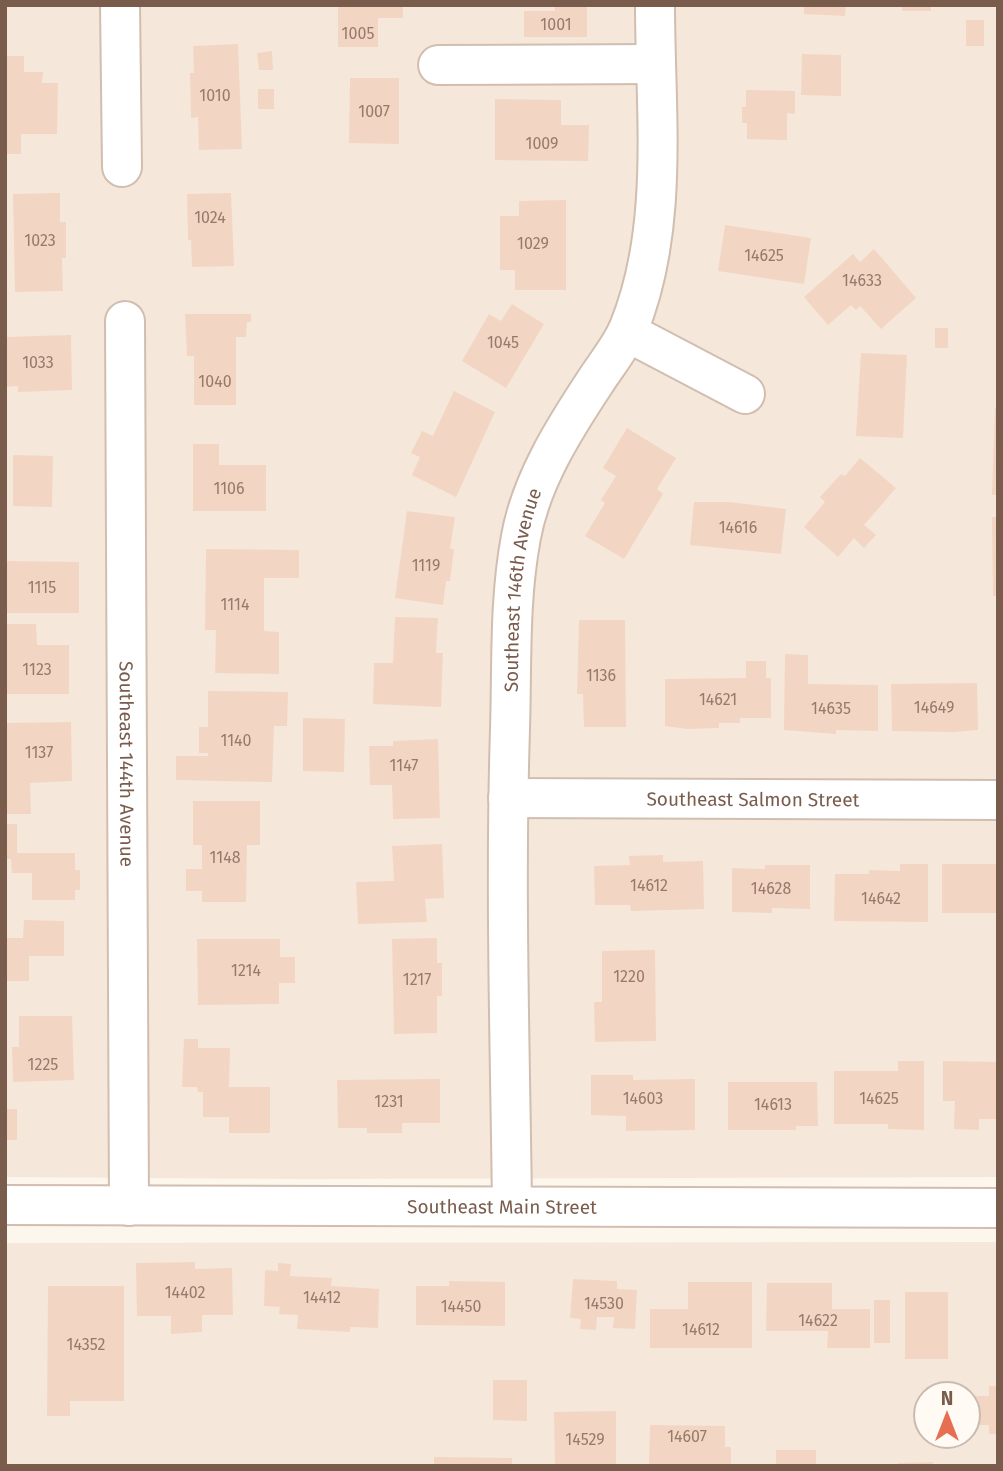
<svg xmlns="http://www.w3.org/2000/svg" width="1003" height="1471" viewBox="0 0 1003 1471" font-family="'Fira Sans',sans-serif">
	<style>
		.residential { fill: #f5e8da; fill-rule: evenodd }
		.building { fill: #f3d5c3 }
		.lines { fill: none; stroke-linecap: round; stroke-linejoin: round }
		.minor-casing { stroke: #d1beb0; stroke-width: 42 }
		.minor { stroke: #fff; stroke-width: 38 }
		.labels { text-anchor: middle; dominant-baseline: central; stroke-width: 7; stroke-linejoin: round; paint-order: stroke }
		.number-label { font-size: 16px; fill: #987a6a }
		.street-label { font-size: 19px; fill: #7a5c4d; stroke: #fffaf3 }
	</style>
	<rect width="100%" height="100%" fill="#fdf6ec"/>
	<g class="residential">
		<path d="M5,5H998V1177L304,1179L5,1177Z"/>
		<path d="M998,1242V1466H5V1243ZM926,1394H968V1436H926Z"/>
	</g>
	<g class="building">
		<path d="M338,5H403V18H378V47H338Z"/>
		<path d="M555,5H587V37H524V11H555Z"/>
		<path d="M804,5H846L845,16L804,14Z"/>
		<rect x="902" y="5" width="29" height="6"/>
		<rect x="966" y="20" width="18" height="26"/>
		<path d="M238,44L242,149L199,150L198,117L191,118L190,73H194L193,46Z"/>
		<path d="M272,51L273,70H259L257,53Z"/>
		<path d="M802,54L841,55V96L801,95Z"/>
		<path d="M5,56H24V72H43L42,83H58L57,134H21V154H5Z"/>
		<path d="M350,78H399V144L349,143Z"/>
		<rect x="258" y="89" width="16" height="20"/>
		<path d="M746,90L795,91V114L787,113V140L747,139V123H742V107H746Z"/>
		<path d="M495,99L561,100V125H589L588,161L495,160Z"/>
		<path d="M60,193V222H66V258H62L63,291L15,292L13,194Z"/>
		<path d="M231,193L234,266L192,267L191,240H188L187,194Z"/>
		<path d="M566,200V290H515V270H500V216H519V201Z"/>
		<path d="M725,225L811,238L804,284L718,271Z"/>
		<path d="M874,249L916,298L881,329L860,306L856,310L851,305L828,325L804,297L853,254L860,262Z"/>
		<path d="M512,304L544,324L506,388L462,361L489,314L501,321Z"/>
		<path d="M185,314H251V322H247L246,337H236V405H194V356H187Z"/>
		<rect x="935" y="328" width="13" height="20"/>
		<path d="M71,335L72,390L18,392V386L5,387V337Z"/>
		<path d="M861,353L907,355L903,438L856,436Z"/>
		<path d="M454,391L495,412L456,497L412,475L420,457L411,453L422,431L433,436Z"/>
		<path d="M995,408H998V495H992Z"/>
		<path d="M627,428L676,458L657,489L663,494L624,559L585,536L605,503L601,500L616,476L603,468Z"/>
		<path d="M193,444H219V465H266V511H193Z"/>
		<path d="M13,455L53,456L52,507L13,506Z"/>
		<path d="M860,458L896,488L864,525L876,535L864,548L854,538L838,557L804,527L825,502L820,497L841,474L845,476Z"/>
		<path d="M694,502H729L786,509L781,554L690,545Z"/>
		<path d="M407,511L455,517L450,549H454L450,581H446L443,605L395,598Z"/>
		<path d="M992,517H998V596H993Z"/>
		<path d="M206,549L299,550V578H264V631L279,632V674L215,673L216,630H205Z"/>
		<path d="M5,561L79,562V613H5Z"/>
		<path d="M395,617L438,618L436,653H443L441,707L373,704L374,663H393Z"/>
		<path d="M579,620H625L626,727H584L583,694H577Z"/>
		<path d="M5,624H36L37,645H69V694H5Z"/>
		<path d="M785,654L808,655V684L878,685V731L836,730V734L784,730Z"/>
		<path d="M746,661H766V678H771V718H740V723H719V728L688,729L665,726V679L746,678Z"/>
		<path d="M977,683L978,730L954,732L892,731L891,684Z"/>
		<path d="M208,691L288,692L287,726H274L272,782L176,780V756H208V753H199V727H208Z"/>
		<path d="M303,718L345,719L344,772L303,771Z"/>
		<path d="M71,722L72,781L30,783L31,814H5V723Z"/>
		<path d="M438,739L440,818L393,819L392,785H370L369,746H393V741Z"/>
		<path d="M193,801H260V845H247L246,902H202V891H186V869H202V845H193Z"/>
		<path d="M5,824H17V853H75V870H80V890H75V900H32V873H12L11,859H5Z"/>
		<path d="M442,844L444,898L425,899L427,922L358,924L356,882L394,881L392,846Z"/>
		<path d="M663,855V862L703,861L704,909L631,911L630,905H595L594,866L630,865L629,856Z"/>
		<path d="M900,864H928V922L834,921L835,874H869V870L900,871Z"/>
		<rect x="942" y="864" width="56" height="49"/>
		<path d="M765,865H810V909L772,908V913L732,912V868L765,869Z"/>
		<path d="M24,920L64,921V956H29V981H5V938H23Z"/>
		<path d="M437,938V963H442V996H437V1033L394,1034L392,939Z"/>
		<path d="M197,939H280V957H295V983H279V1004L198,1005Z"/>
		<path d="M655,950L656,1041L595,1042L594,1002H602V951Z"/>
		<path d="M19,1016H72L74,1080L13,1082L12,1047H19Z"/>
		<path d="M184,1039H198V1048H230L229,1087H270V1133H229V1117H203V1092H198L197,1087H182Z"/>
		<path d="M898,1061H924V1130L888,1129V1124H834V1071H898Z"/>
		<path d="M943,1061L998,1062V1119H979V1130L954,1129L955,1101H943Z"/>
		<path d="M591,1075H633V1080L695,1079V1130L626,1131V1116L591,1115Z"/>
		<path d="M440,1079V1123H402V1133H367V1128H338L337,1080Z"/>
		<path d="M728,1082H817L818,1126H796V1130H728Z"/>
		<rect x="5" y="1109" width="12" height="31"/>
		<path d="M195,1262V1269L232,1268L233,1315H202V1332L171,1334V1316H137L136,1263Z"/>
		<path d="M278,1263L291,1264L290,1276L332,1278L331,1286L379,1289L378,1328L350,1327V1332L297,1329L298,1315L279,1314L280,1307L264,1306L265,1270L278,1271Z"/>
		<path d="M573,1279L617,1281V1289L637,1290L635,1329L613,1328L614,1317H597L596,1330L580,1329L581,1319L570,1318Z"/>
		<path d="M449,1281L505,1282V1326L416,1325V1286H449Z"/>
		<path d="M688,1282H752V1348H650V1309H688Z"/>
		<path d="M767,1283H832V1309H870V1348H827L828,1331H766Z"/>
		<path d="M48,1286H124V1401H70V1416H47Z"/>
		<rect x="905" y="1292" width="43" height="67"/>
		<rect x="874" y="1300" width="16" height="43"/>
		<path d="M493,1380H527V1421L493,1420Z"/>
		<path d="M989,1386H998V1434H989V1425H968V1396H989Z"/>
		<path d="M616,1411V1466H555L554,1412Z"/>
		<path d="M650,1425L725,1426V1447H731V1466H649Z"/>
		<rect x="776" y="1450" width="40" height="16"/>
		<path d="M434,1457L512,1458V1466H434Z"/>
		<path d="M933,1462V1466H898V1463Z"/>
	</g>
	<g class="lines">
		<defs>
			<g id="minor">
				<path d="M120,5L122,167"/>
				<path d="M438,65L655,64"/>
				<path id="s1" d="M125,321L129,1206"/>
				<path d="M627,332L745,394"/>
				<path id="s2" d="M508,798L998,800"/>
				<path id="s3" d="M5,1205L998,1208"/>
				<path id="s4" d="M512,1205C510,1046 505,887 510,729C512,665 509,600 521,537C531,481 564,429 595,382C606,365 620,348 628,330C670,229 655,112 655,5"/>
			</g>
		</defs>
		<use href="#minor" class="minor-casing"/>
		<use href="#minor" class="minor"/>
	</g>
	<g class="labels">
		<g class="number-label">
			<text x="556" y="24">1001</text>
			<text x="358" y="33">1005</text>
			<text x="215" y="95">1010</text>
			<text x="374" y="111">1007</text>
			<text x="542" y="143">1009</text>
			<text x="210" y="217">1024</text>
			<text x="40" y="240">1023</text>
			<text x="533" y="243">1029</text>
			<text x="764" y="255">14625</text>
			<text x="862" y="280">14633</text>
			<text x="503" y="342">1045</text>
			<text x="38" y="362">1033</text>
			<text x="215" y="381">1040</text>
			<text x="229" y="488">1106</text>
			<text x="738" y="527">14616</text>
			<text x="426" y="565">1119</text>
			<text x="42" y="587">1115</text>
			<text x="235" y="604">1114</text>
			<text x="37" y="669">1123</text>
			<text x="601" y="675">1136</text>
			<text x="718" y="699">14621</text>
			<text x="934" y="707">14649</text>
			<text x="831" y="708">14635</text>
			<text x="236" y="740">1140</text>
			<text x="39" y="752">1137</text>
			<text x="404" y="765">1147</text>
			<text x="225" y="857">1148</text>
			<text x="649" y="885">14612</text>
			<text x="771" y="888">14628</text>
			<text x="881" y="898">14642</text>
			<text x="246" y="970">1214</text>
			<text x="629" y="976">1220</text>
			<text x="417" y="979">1217</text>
			<text x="43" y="1064">1225</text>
			<text x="643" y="1098">14603</text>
			<text x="879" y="1098">14625</text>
			<text x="389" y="1101">1231</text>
			<text x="773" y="1104">14613</text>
			<text x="185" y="1292">14402</text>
			<text x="322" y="1297">14412</text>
			<text x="604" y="1303">14530</text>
			<text x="461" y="1306">14450</text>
			<text x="818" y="1320">14622</text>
			<text x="701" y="1329">14612</text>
			<text x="86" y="1344">14352</text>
			<text x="687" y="1436">14607</text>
			<text x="585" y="1439">14529</text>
		</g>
		<g class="street-label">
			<text stroke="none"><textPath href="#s4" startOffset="616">Southeast 146th Avenue</textPath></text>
			<text stroke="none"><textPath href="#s1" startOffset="443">Southeast 144th Avenue</textPath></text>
			<text stroke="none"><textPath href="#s2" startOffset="245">Southeast Salmon Street</textPath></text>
			<text stroke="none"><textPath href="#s3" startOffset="497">Southeast Main Street</textPath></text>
		</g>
	</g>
	<rect width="1003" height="1471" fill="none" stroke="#7a5c4d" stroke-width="14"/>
	<g transform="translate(947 1415)"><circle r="33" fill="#fffaf3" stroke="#cabbb1" stroke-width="2"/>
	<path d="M0-5L12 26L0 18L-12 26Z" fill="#e76f51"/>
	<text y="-10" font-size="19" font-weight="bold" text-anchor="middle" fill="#7a5c4d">N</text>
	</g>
</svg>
